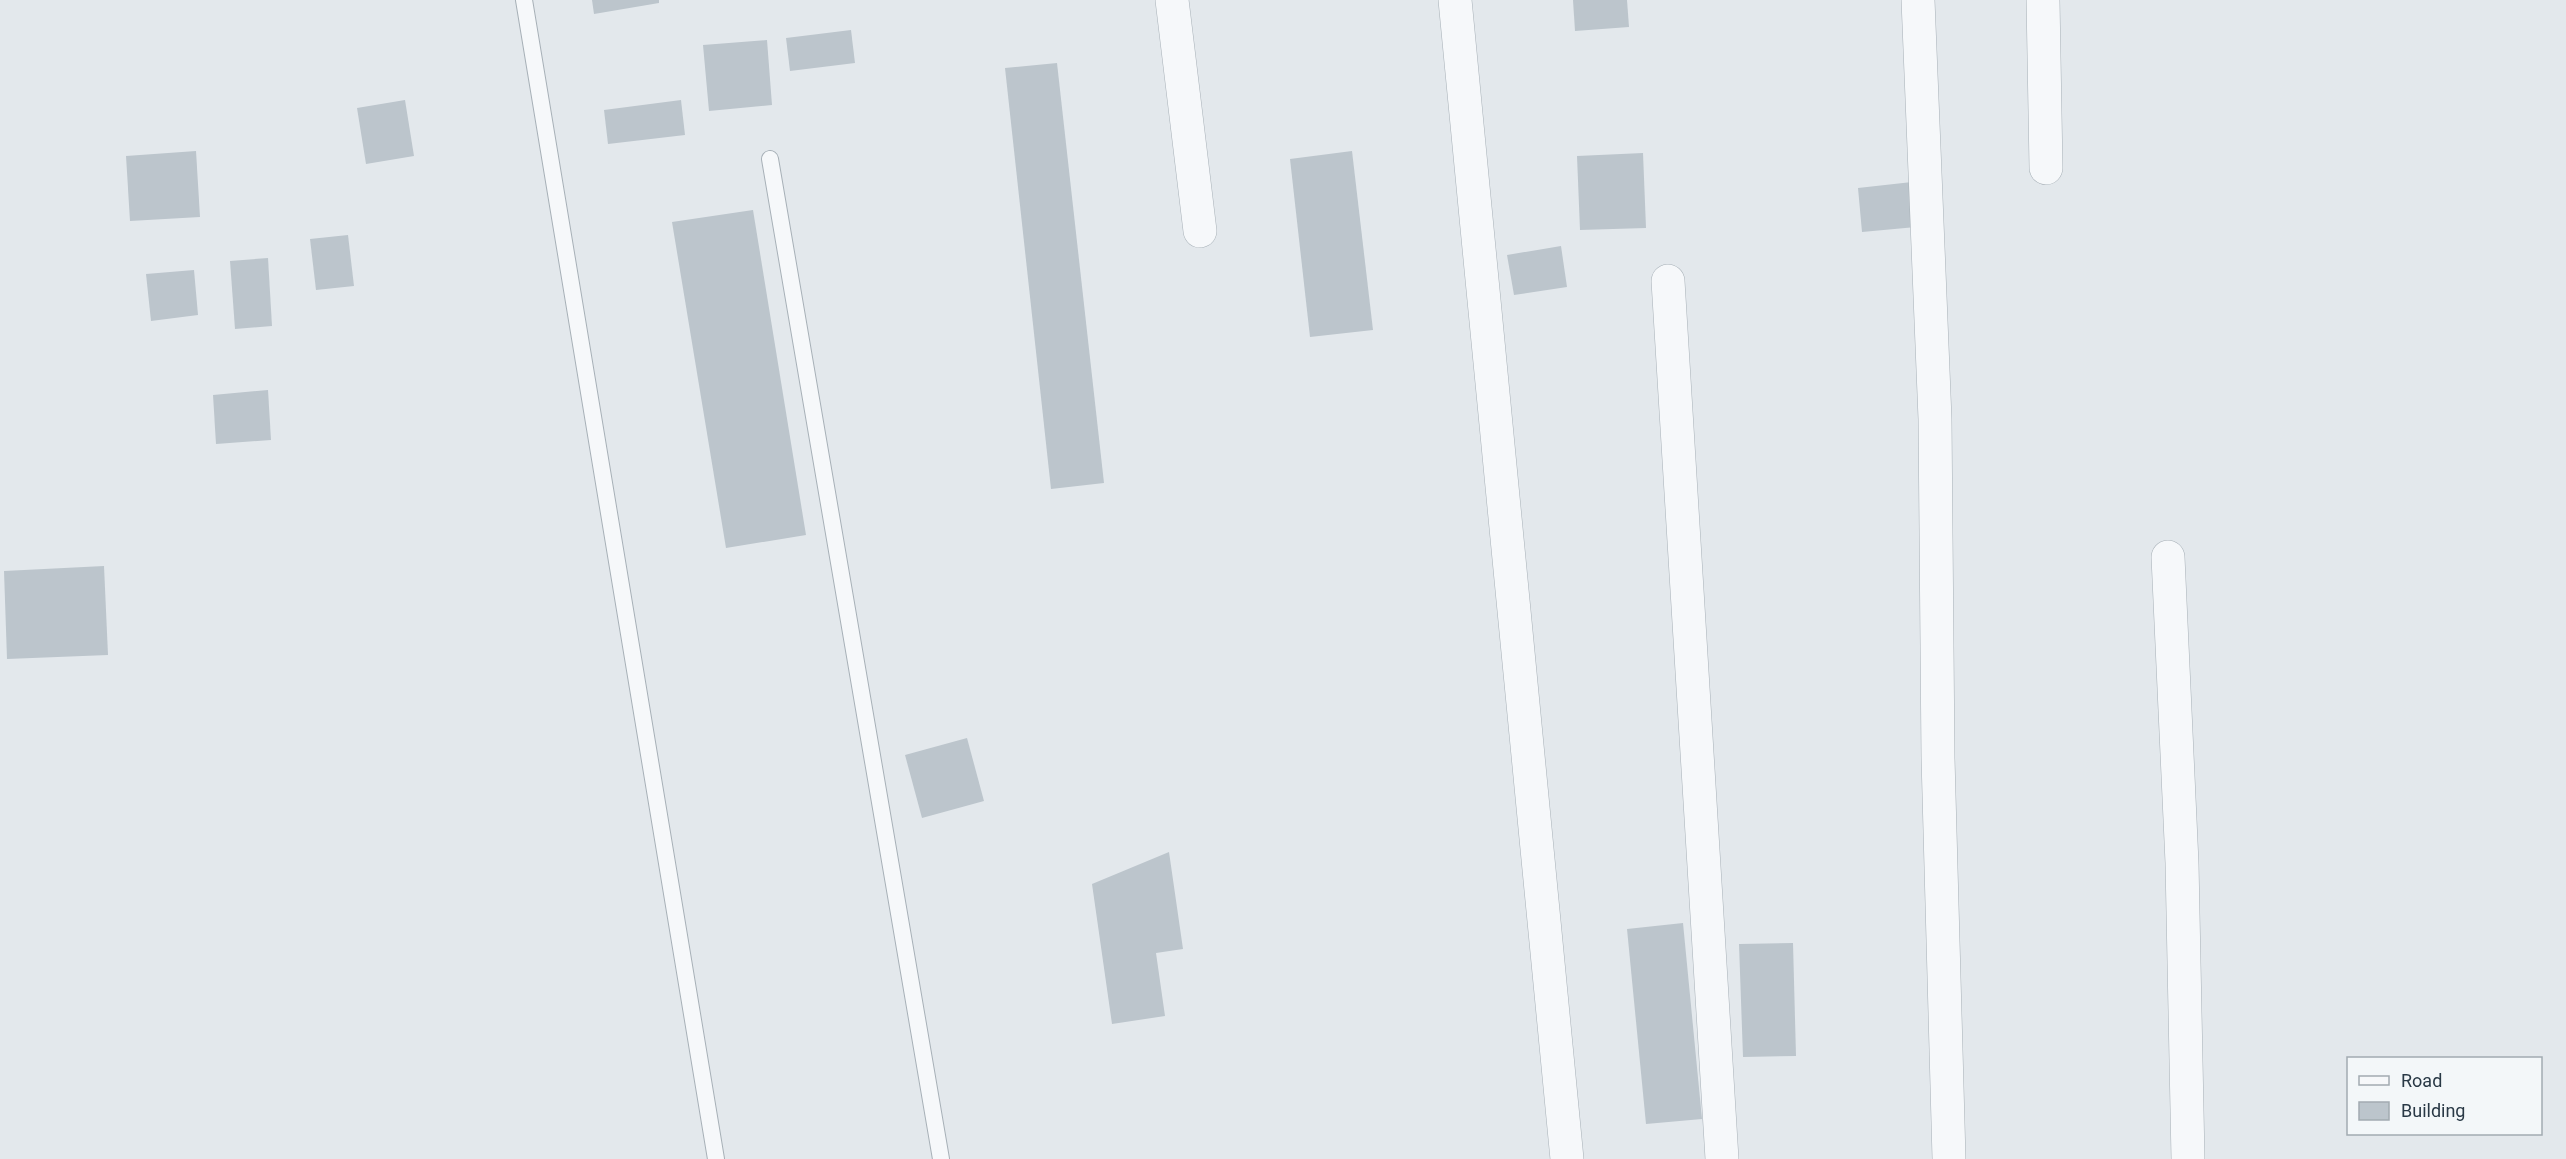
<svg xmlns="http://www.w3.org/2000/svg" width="2566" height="1159" viewBox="0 0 2566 1159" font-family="Roboto,sans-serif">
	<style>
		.building { fill: #bcc5cc }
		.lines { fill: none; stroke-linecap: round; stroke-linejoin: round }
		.lane-casing { stroke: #a7b0b7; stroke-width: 18 }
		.street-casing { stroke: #a7b0b7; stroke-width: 34 }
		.lane { stroke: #f6f8fa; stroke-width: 16 }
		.street { stroke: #f6f8fa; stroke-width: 33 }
	</style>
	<rect width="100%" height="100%" fill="#e3e8ec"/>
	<g class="building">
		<path d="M592,0H659V3L594,14Z"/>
		<path d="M1573,0H1627L1629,27L1575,31Z"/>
		<path d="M851,30L855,63L790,71L786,38Z"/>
		<path d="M767,40L772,105L709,111L703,45Z"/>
		<path d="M1057,63L1104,483L1051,489L1005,68Z"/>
		<path d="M405,100L414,156L366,164L357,108Z"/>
		<path d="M681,100L685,135L608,144L604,110Z"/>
		<path d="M196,151L200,217L130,221L126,156Z"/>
		<path d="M1352,151L1373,330L1310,337L1290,159Z"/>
		<path d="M1643,153L1646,228L1580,230L1577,156Z"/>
		<path d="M1912,182L1916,227L1862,232L1858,188Z"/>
		<path d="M753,210L806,535L726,548L672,222Z"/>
		<path d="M348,235L354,286L316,290L310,239Z"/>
		<path d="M1561,246L1567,287L1514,295L1507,255Z"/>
		<path d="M268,258L272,326L235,329L230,261Z"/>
		<path d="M194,270L198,315L151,321L146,274Z"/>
		<path d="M268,390L271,440L216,444L213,395Z"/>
		<path d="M104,566L108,655L7,659L4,571Z"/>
		<path d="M967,738L984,801L922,818L905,755Z"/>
		<path d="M1169,852L1183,949L1156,953L1165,1016L1112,1024L1092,884Z"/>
		<path d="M1683,923L1702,1119L1646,1124L1627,929Z"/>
		<path d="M1793,943L1796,1056L1743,1057L1739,944Z"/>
	</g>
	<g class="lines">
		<defs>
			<g id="lane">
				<path d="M524,0L716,1159"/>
				<path d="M770,159L941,1159"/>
			</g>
			<g id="street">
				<path d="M1172,0L1200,231"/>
				<path d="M1455,0L1567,1159"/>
				<path d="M1918,0L1935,419L1938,758L1949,1159"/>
				<path d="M2043,0L2046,168"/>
				<path d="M1668,281L1722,1159"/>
				<path d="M2168,557L2182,863L2188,1159"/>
			</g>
		</defs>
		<use href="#lane" class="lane-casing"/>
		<use href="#street" class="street-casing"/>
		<use href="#lane" class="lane"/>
		<use href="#street" class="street"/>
	</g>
	<rect x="2347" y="1057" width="195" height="78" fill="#f3f7f9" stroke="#a2abb1" stroke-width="1.5"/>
	<rect x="2359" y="1076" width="30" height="9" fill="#f6f8fa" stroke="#a2abb1" stroke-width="1.5"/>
	<text x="2401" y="1087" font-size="18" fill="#293946">Road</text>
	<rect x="2359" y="1102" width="30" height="18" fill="#bcc5cc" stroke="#a2abb1" stroke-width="1.5"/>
	<text x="2401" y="1117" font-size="18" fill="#293946">Building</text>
</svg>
